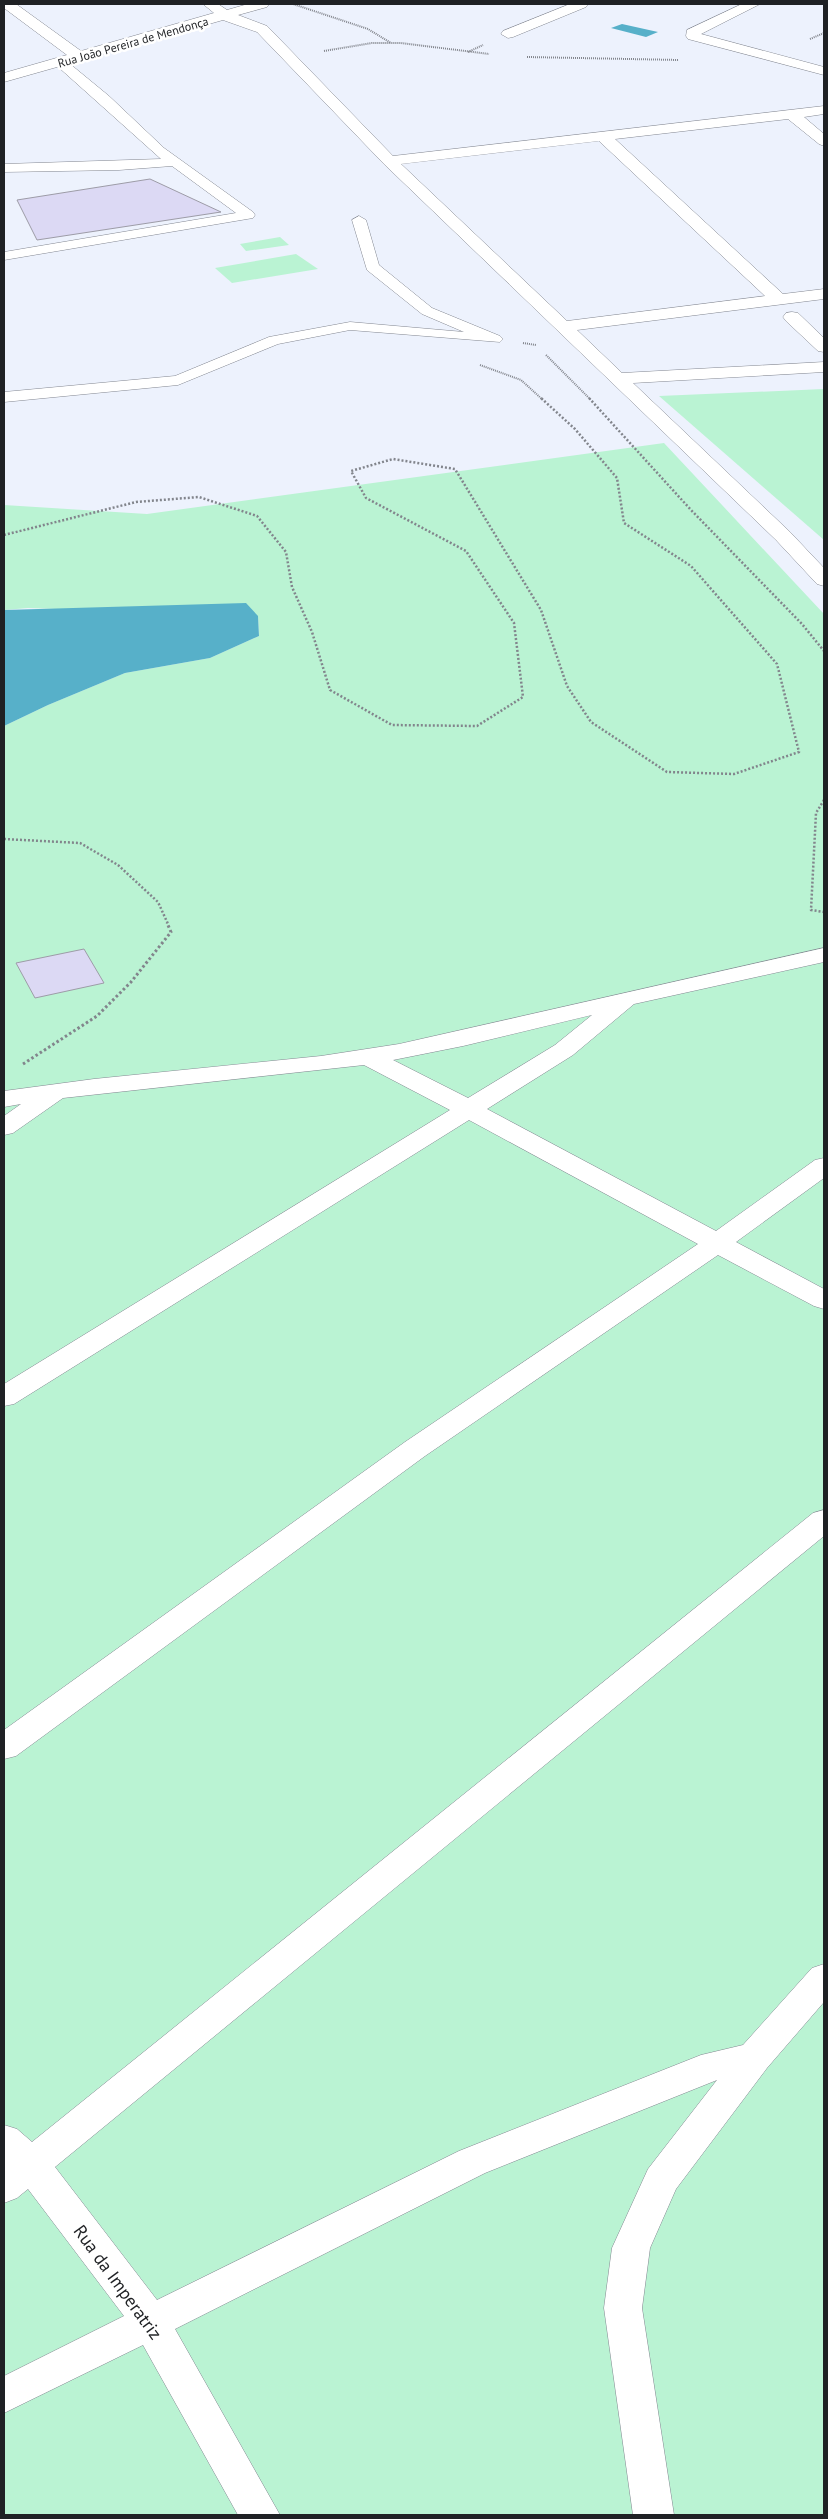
<svg xmlns="http://www.w3.org/2000/svg" width="828" height="2519" viewBox="0 0 828 2519" font-family="'PT Sans',sans-serif">
	<style>
		.green { fill: #baf3d3 }
		.water { fill: #57b0c9 }
		.building { fill: #dcd9f4; stroke: #9d9ca7 }
		.lines { fill: none; stroke-linecap: round; stroke-linejoin: round }
		.service-casing { stroke: #838791; stroke-width: 1 }
		.minor-casing { stroke: #838791; stroke-width: 1 }
		.path-far2 { stroke: #82858c; stroke-width: 2; stroke-dasharray: 1 1; stroke-linecap: butt }
		.path-far1 { stroke: #82858c; stroke-width: 2.5; stroke-dasharray: 2 2; stroke-linecap: butt }
		.path { stroke: #82858c; stroke-width: 3; stroke-dasharray: 2.5 2.5; stroke-linecap: butt }
		.service { fill: #fff; fill-rule: evenodd }
		.minor { fill: #fff; fill-rule: evenodd }
		.labels { text-anchor: middle; dominant-baseline: central; stroke-width: 5; stroke-linejoin: round; paint-order: stroke }
		.far-street-label { font-size: 12px; fill: #1f2124; stroke: #fff }
		.near-street-label { font-size: 18px; fill: #1f2124; stroke: #fff }
	</style>
	<rect width="100%" height="100%" fill="#edf2fd"/>
	<g class="green">
		<path d="M280,237L289,245L246,251L240,244Z"/>
		<path d="M296,254L318,269L232,283L215,268Z"/>
		<path d="M824,389V540L659,396Z"/>
		<path d="M664,443L824,614V2515H4V726L48,705L125,673L210,658L259,636L258,616L28,608L4,610V505L147,514Z"/>
	</g>
	<g class="water">
		<path d="M622,24L658,32L646,37L611,28Z"/>
		<path d="M246,603L258,616L259,636L210,658L125,673L48,705L4,726V610Z"/>
	</g>
	<g class="building">
		<path d="M150,179L221,212L37,240L17,200Z"/>
		<path d="M84,949L104,983L35,998L16,963Z"/>
	</g>
	<g class="lines">
		<defs>
			<g id="service">
				<path d="M60,58L64,59L109,96L164,148L253,212L255,215L253,218L4,260V252L236,213L172,166L119,170L4,172V164L161,159L56,65L54,62Z"/>
				<path d="M359,216L366,220L379,265L432,308L500,336L503,339L500,342L350,330L278,344L178,385L4,402V392L175,376L269,337L350,322L464,332L422,314L367,270L352,220Z"/>
			</g>
			<g id="minor">
				<path d="M4,4H16L81,51L214,13L203,4H218L227,10L248,4H269L267,7L238,15L267,26L393,156L824,106V114L804,117L824,134V146L819,144L788,119L615,139L783,294L824,289V299L577,330L622,373L824,362V372L633,383L790,532L824,568V586L817,584L776,540L384,164L257,32L223,20L4,82V73L67,55L4,8ZM599,141L765,296L567,321L401,164Z"/>
				<path d="M570,4H588L586,7L513,37L508,38L501,34L503,31Z"/>
				<path d="M742,4H760L701,34L824,67V75L688,39L686,36L687,30Z"/>
				<path d="M792,312L798,313L824,338V352L818,351L786,321L783,317L786,313Z"/>
				<path d="M824,948V962L634,1004L573,1055L487,1109L716,1231L815,1160L824,1158V1178L736,1242L824,1289V1309L814,1306L718,1255L425,1456L16,1756L4,1759V1730L405,1442L698,1244L469,1120L14,1404L4,1406V1384L450,1110L364,1065L63,1098L13,1133L4,1135V1116L21,1104L4,1107V1091L94,1079L321,1056L399,1044ZM592,1015L555,1045L468,1098L393,1060L463,1046Z"/>
				<path d="M824,1510V1536L55,2167L157,2300L459,2151L701,2055L743,2045L812,1968L824,1964V2002L767,2068L676,2189L650,2248L642,2308L674,2515H633L604,2308L612,2248L648,2169L717,2080L485,2173L175,2329L280,2515H238L143,2345L4,2413V2376L124,2316L28,2189L17,2198L4,2203V2125L17,2129L32,2142L813,1513Z"/>
			</g>
		</defs>
		<use href="#service" class="service-casing"/>
		<use href="#minor" class="minor-casing"/>
		<g class="path-far2">
			<path d="M293,4L368,29L391,43"/>
			<path d="M810,39L824,33"/>
			<path d="M324,51L372,43H401L489,54"/>
			<path d="M468,52L483,45"/>
			<path d="M527,57L679,60"/>
			<path d="M523,343L536,345"/>
			<path d="M546,355L591,400"/>
			<path d="M480,365L521,380L543,400"/>
		</g>
		<g class="path-far1">
			<path d="M589,398L691,510L802,624L824,651"/>
			<path d="M4,535L136,502L199,497L257,516L286,552L292,587L312,632L330,690L392,725L477,726L523,697L514,623L466,551L366,498L351,471L393,459L455,469L541,610L567,686L591,722L667,772L734,774L799,752L777,664L691,566L624,523L617,478L575,429L541,398"/>
			<path d="M824,800L816,813L811,910L824,912"/>
			<path d="M4,839L80,843L118,865L158,902L168,924"/>
		</g>
		<path class="path" d="M23,1064L97,1016L131,982L171,932L167,923"/>
		<use href="#service" class="service"/>
		<use href="#minor" class="minor"/>
	</g>
	<g class="labels">
		<g class="far-street-label">
			<text transform="translate(133 42) rotate(-16)">Rua João Pereira de Mendonça</text>
		</g>
		<g class="near-street-label">
			<text transform="translate(118 2282) rotate(54)">Rua da Imperatriz</text>
		</g>
	</g>
	<rect width="828" height="2519" fill="none" stroke="#1f2124" stroke-width="10"/>
</svg>
